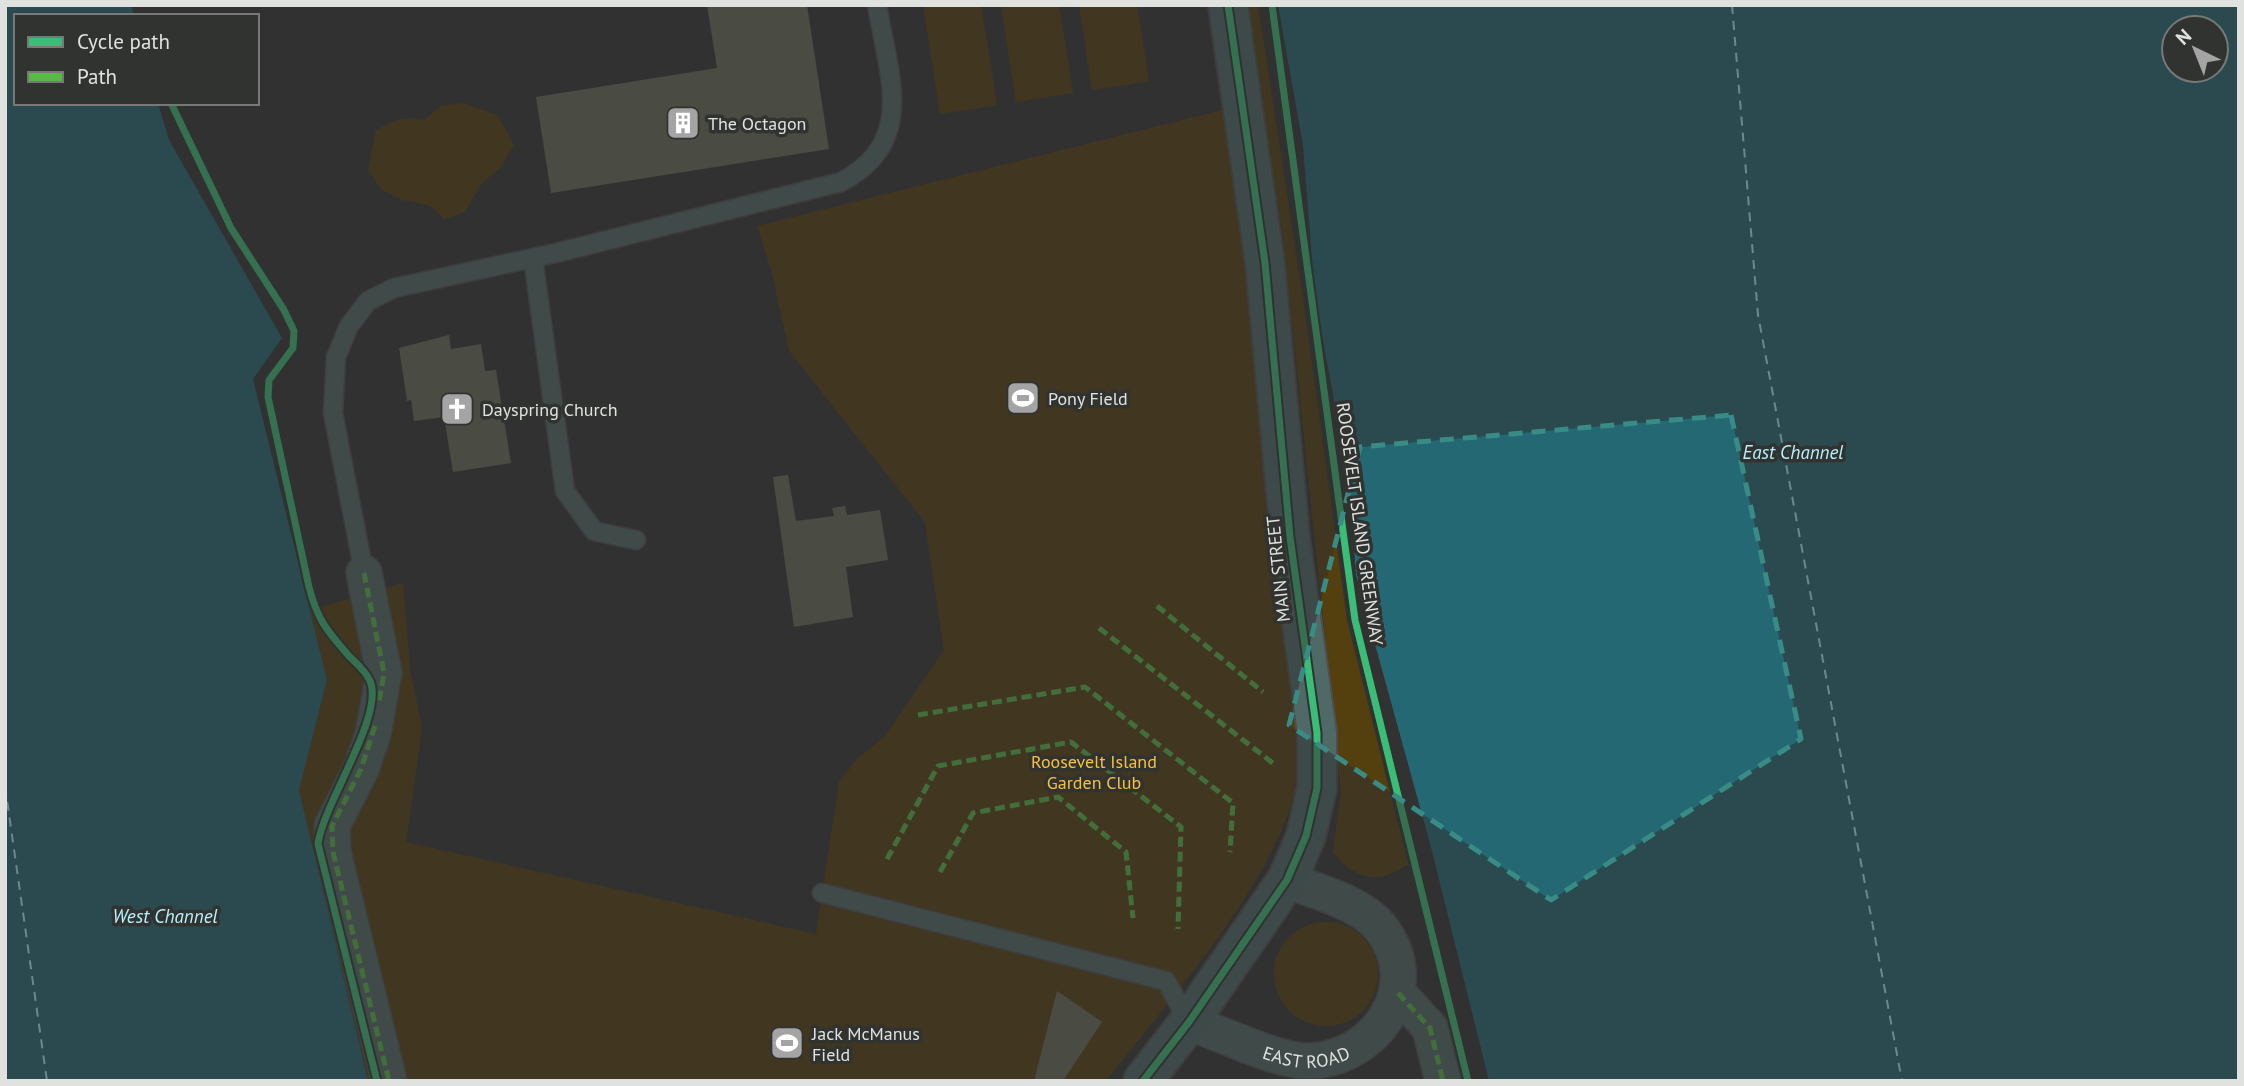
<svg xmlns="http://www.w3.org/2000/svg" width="2244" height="1086" viewBox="0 0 2244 1086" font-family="'PT Sans',sans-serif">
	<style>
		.green { fill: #543f0e }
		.water { fill: #246874; fill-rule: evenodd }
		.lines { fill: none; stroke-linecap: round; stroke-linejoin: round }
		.ferry { stroke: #b6f0fd; stroke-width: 2; stroke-dasharray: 9 7; stroke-linecap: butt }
		.building { fill: #696c59 }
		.lane-casing { stroke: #4d4e4d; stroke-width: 21 }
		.street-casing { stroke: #4d4e4d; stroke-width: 38 }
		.secondary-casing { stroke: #4d4e4d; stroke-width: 42 }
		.lane { stroke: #536966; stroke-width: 18 }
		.street { stroke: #536966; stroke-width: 35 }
		.secondary { stroke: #4f6966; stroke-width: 38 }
		.quiet { stroke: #58b947; stroke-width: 5; stroke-dasharray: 10 5; stroke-linecap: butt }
		.cycleway-casing { stroke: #303330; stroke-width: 11 }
		.cycleway { stroke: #3abd76; stroke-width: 7 }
		.marked { fill: none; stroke: #398c85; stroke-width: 5; stroke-dasharray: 14 9; stroke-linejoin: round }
		.labels { text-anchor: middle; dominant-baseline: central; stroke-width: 7; stroke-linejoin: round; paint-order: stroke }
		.poi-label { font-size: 18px; fill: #e0e2e0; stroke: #303330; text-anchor: start }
		.street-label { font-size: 18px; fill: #e0e2e0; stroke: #303330 }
		.park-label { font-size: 18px; fill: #f9c03e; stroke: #303330 }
		.water-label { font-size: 19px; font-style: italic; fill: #b6f0fd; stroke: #303330 }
	</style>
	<rect width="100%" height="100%" fill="#313231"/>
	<g class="green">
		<path d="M923,5H981L997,105L940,114Z"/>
		<path d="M1001,5H1059L1073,93L1016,102Z"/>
		<path d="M1079,5H1137L1149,81L1092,90Z"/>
		<path d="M1246,5H1258L1305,313L1347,620L1408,864C1380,885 1354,880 1333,852L1341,792L1283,235Z"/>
		<path d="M462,103L497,115L514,145L500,168L480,185L465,212L445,219L429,205L402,200L381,189L368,170L376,131C392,120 406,116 424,120L441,106Z"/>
		<path d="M1231,108L1302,731C1299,751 1300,775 1294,795C1267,892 1168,1001 1106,1081H368L299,790L327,680L310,610L403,583L410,670L422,728L406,842L816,934L839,782L857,759L885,736L944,650L925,522L789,351L772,273L757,226Z"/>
		<circle cx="1326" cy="974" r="52"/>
		<path d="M1443,966L1472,1081H1459L1444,1022L1447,1000L1440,967Z"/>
	</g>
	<g class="water">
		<path d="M5,5H131L134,16H16V103H158L169,140L282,338L253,379L327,680L299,790L368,1081H5Z"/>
		<path d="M1278,5H2239V1081H1489L1432,851L1356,575L1352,520L1340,432L1315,297L1303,145ZM2174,28H2216V70H2174Z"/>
	</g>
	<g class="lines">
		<g class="ferry">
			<path d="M1732,5L1758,315L1902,1081"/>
			<path d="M5,786L47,1081"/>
		</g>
	</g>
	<g class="building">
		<path d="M707,5H807L829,149L551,193L536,97L717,68Z"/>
		<path d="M449,335L451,349L481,344L485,371L496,370L511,463L453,472L444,417L414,421L411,400L407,401L399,348Z"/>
		<path d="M788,475L796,521L834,516L832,508L845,506L847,515L880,510L888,560L846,567L853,617L794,627L773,477Z"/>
		<path d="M1057,991L1102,1022L1063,1081H1034Z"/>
	</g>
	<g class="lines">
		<defs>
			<g id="lane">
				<path d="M533,258L565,491L594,531L636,540"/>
				<path d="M364,573L333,413L336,357L349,326L368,301L394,288L556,253L841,182C918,142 888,74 877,5"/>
				<path d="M822,893L1166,981L1189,1022"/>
			</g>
			<g id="street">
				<path d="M364,573L384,673L373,734L361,769L332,826L333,852L389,1081"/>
				<path d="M1398,993L1430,1028L1443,1081"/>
				<path id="s1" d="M1189,1022C1219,1033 1275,1060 1305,1061C1374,1062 1427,988 1381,928C1360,902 1317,892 1287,880"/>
			</g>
			<path id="secondary" d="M1143,1081L1189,1022L1287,880L1306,836L1317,788V733L1290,537L1265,263L1228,5"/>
		</defs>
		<use href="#lane" class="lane-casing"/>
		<use href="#street" class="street-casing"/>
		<use href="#secondary" class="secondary-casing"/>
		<use href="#lane" class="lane"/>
		<use href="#street" class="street"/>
		<use href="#secondary" class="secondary"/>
		<g class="quiet">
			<path d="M364,573L384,673L379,702"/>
			<path d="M1157,606L1263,692"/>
			<path d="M1099,628L1274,764"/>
			<path d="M918,715L1085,687L1233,803L1230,852"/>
			<path d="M375,726L361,769L332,826L333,852L389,1081"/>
			<path d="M887,859L938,766L1071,742L1181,827L1178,929"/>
			<path d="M940,872L973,813L1058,797L1126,852L1133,918"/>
			<path d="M1398,993L1430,1028L1443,1081"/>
		</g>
		<defs>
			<g id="cycleway">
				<path d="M1272,5L1355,620L1468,1081"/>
				<path d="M171,103L231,228L284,310L294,331L293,348L269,380L268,397L309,587C317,619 327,631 349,656C356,663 366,671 370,681C385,715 323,804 318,844L377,1081"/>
				<path d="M1143,1081L1189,1022L1287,880L1306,836L1317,788V733L1290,537L1265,263L1228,5"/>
			</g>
		</defs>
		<use href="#cycleway" class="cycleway-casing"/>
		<use href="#cycleway" class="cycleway"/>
	</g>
	<path d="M0 0H2244V1086H0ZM1731,415L1801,739L1551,900L1289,725L1360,447Z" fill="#313231" fill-opacity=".55" fill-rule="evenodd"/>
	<path class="marked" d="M1731,415L1801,739L1551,900L1289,725L1360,447Z"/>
	<defs>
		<symbol id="building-square" viewBox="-11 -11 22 22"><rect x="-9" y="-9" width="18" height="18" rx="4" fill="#a3a4a3" stroke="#303330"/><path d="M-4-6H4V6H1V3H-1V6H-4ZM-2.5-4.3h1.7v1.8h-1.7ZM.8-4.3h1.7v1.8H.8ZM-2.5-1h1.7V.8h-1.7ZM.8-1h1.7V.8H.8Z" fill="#fff"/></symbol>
		<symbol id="stadium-square" viewBox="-11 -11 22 22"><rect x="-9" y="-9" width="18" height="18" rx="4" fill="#a3a4a3" stroke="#303330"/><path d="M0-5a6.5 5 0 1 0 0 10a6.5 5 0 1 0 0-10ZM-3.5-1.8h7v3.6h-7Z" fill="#fff"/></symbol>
		<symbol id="church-square" viewBox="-11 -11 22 22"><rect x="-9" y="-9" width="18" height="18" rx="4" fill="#a3a4a3" stroke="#303330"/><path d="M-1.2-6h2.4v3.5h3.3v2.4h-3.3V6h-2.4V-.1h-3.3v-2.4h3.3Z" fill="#fff"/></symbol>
	</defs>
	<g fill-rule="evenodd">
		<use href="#building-square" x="664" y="104" width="38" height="38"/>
		<use href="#stadium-square" x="1004" y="379" width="38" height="38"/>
		<use href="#church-square" x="438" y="390" width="38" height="38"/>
		<use href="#stadium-square" x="768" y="1024" width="38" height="38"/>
	</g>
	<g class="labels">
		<g class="poi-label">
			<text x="708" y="123">The Octagon</text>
			<text x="1048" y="398">Pony Field</text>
			<text x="482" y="409">Dayspring Church</text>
			<text x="812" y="1033">Jack McManus<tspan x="812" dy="21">Field</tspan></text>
		</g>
		<g class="street-label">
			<text transform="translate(1360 524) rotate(82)">ROOSEVELT ISLAND GREENWAY</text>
			<text transform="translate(1278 569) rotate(-96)">MAIN STREET</text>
			<text stroke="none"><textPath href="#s1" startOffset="124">EAST ROAD</textPath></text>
		</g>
		<g class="park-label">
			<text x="1094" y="761">Roosevelt Island<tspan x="1094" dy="21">Garden Club</tspan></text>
		</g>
		<g class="water-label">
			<text x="1793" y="452">East Channel</text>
			<text x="165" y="916">West Channel</text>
		</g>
	</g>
	<rect width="2244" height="1086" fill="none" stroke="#e0e2e0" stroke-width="14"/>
	<rect x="14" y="14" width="245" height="91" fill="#303330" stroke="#767976" stroke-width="2"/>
	<rect x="28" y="37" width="35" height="10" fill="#3abd76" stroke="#767976" stroke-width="2"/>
	<text x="77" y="49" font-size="21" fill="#e0e2e0">Cycle path</text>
	<rect x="28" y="72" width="35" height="10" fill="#58b947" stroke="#767976" stroke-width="2"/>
	<text x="77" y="84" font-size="21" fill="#e0e2e0">Path</text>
	<g transform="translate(2195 49) rotate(317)"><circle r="33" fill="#303330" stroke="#767976" stroke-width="2"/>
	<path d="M0-5L12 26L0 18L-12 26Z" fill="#a3a4a3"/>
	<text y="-10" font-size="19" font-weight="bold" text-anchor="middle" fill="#e0e2e0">N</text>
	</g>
</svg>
